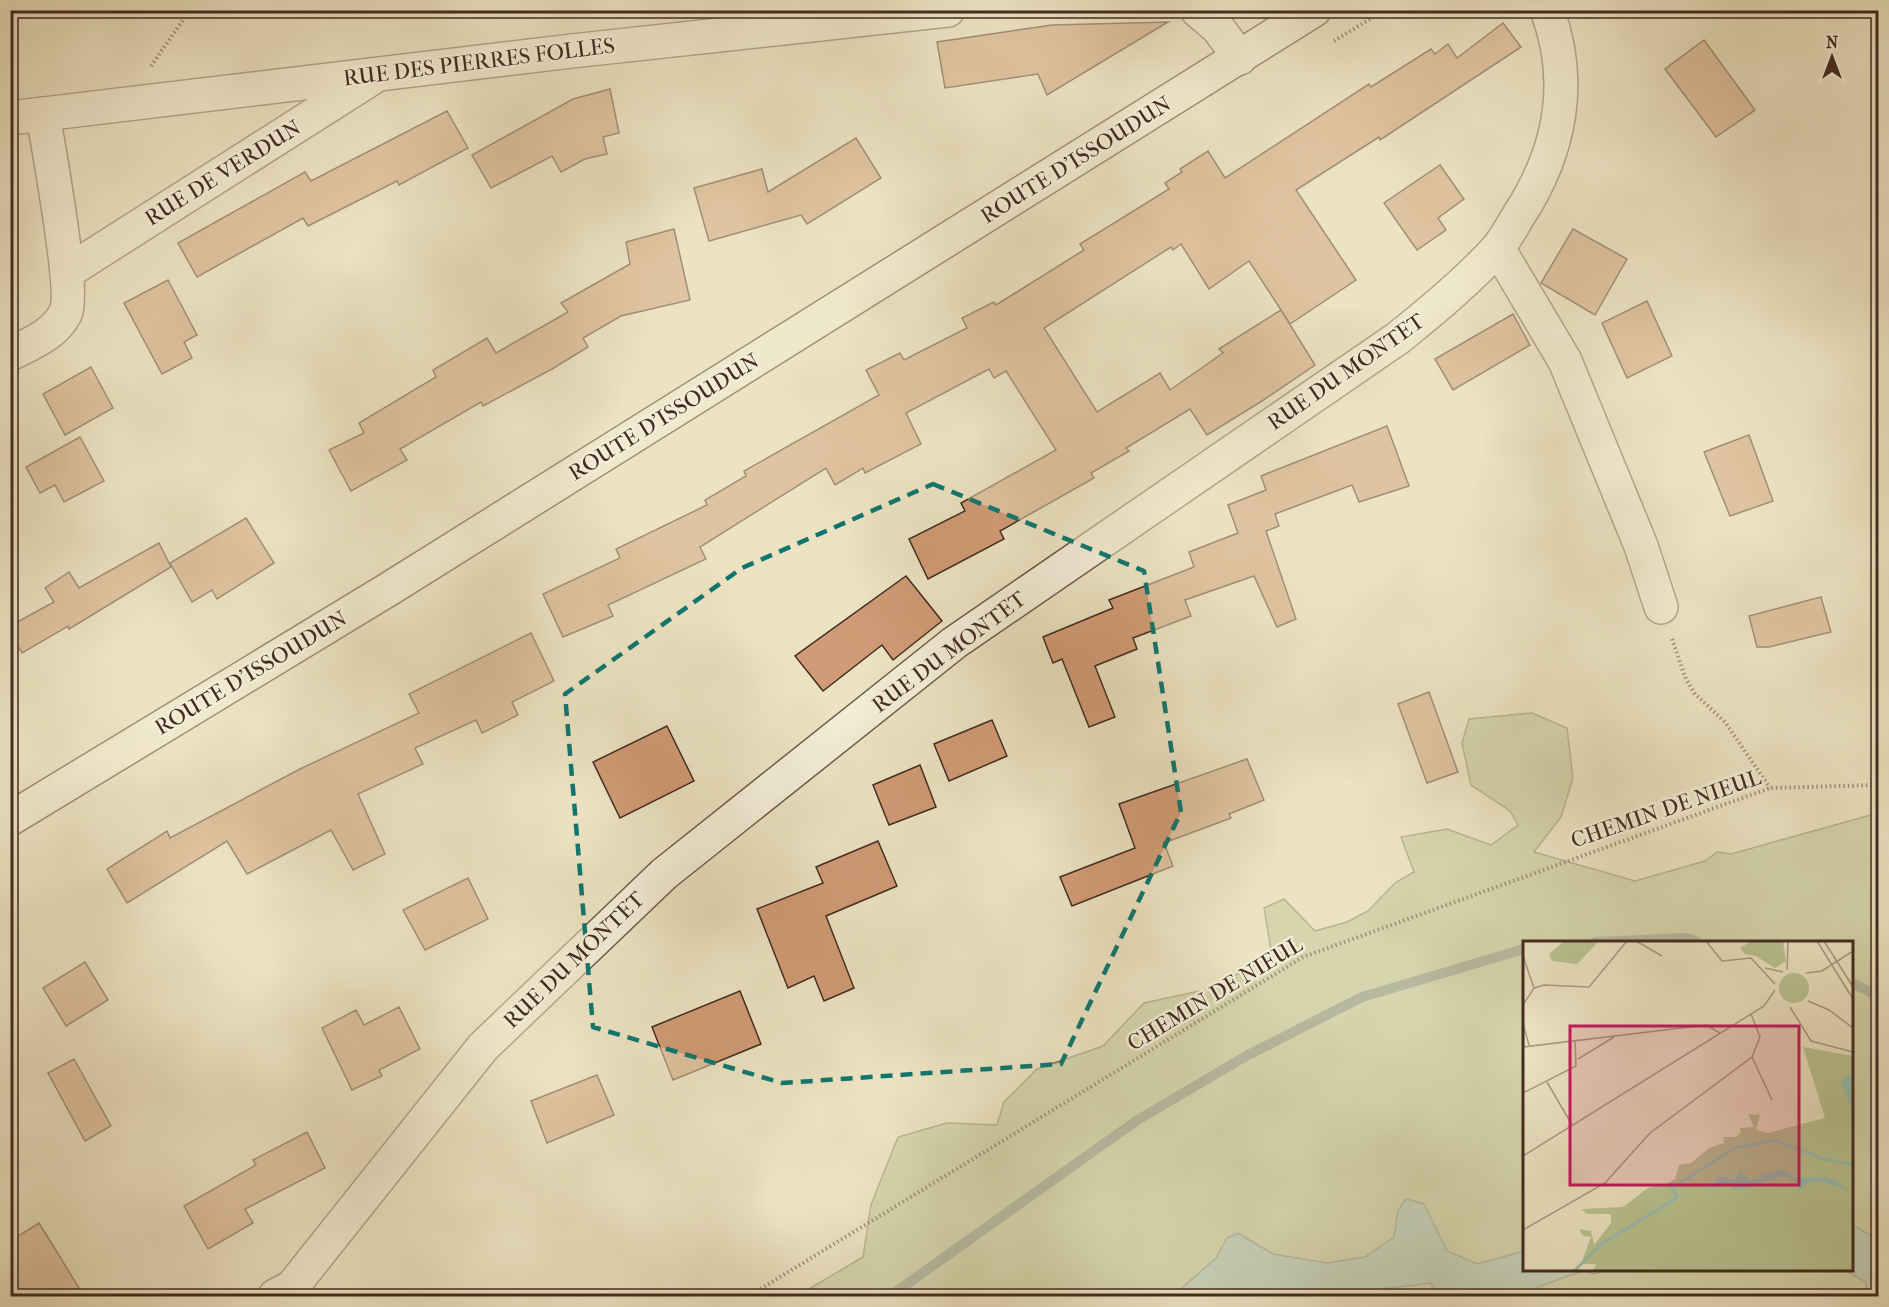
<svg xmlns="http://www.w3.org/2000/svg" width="1889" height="1307" viewBox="0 0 1889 1307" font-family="'IM FELL French Canon',serif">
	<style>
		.green { fill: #bac392; stroke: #7e785a; stroke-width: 1.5; fill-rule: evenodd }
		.water { fill: #99beb1; stroke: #768477; stroke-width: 1.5 }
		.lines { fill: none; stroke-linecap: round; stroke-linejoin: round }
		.stream { stroke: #768477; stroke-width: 10 }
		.building { fill: #d09b76; stroke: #422c21; stroke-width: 1.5; fill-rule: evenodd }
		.street-casing { stroke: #6c5a49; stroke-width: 36 }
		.secondary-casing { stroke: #422c21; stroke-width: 36 }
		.path { stroke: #422c21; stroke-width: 4; stroke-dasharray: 1.5 3; stroke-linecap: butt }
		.street { stroke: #f3edd7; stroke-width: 33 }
		.secondary { stroke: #f3edd7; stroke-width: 33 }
		.marked { fill: none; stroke: #0f766e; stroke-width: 4.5; stroke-dasharray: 12 8; stroke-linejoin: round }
		.labels { text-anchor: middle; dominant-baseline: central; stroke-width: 5; stroke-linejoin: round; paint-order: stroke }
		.street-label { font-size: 22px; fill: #422c21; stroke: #f3edd7 }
		.inset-river { fill: none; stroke: #99beb1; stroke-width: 3 }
		.inset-road { fill: none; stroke: #a89a82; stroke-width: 1.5 }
		.view { fill: #c2185b; fill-opacity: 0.15; stroke: #c2185b; stroke-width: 3 }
		.inset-edge { fill: none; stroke: #422c21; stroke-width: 3 }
	</style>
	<rect width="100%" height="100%" fill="#ece3c2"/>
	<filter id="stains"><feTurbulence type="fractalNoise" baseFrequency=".00333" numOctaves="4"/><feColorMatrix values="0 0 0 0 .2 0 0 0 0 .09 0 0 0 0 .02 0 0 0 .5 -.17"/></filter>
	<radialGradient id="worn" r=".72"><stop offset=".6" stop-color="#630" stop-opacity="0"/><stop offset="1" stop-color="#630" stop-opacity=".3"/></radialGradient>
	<path class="green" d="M1532,713L1567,728L1573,778L1561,817L1534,852L1635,881L1705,861L1717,852L1731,854L1878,813V1296H797L863,1257L871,1205L898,1137L947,1123L997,1125L1004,1102L1037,1069L1103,1046L1144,1003L1209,989L1272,956L1264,908L1284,899L1315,931L1347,922L1368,911L1395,883L1414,872L1401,837L1447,829L1491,845L1518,825L1510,811L1471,785L1462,743L1469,719ZM1524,942H1852V1270H1524Z"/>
	<g class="water">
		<path d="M1406,1199L1424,1204L1447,1251L1477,1264L1524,1251V1270H1604L1595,1274L1582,1271L1525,1292L1519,1296H1435L1431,1283L1324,1296H1173L1216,1258L1227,1238L1238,1233L1273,1254L1327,1263L1365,1257L1394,1237L1398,1210Z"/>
		<path d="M1852,1224L1873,1237L1878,1248V1296H1867L1866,1282L1845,1270H1852Z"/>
	</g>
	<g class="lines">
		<g class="stream">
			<path d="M1595,942L1687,938L1697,942"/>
			<path d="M1852,983L1878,996"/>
			<path d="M890,1296L1136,1121L1246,1056L1362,997L1524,949"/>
		</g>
	</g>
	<g class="building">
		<path d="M1168,22L1047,95L1038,74L945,88L937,42L1052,25Z"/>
		<path d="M1503,23L1521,47L1380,140L1379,137L1296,190L1356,280L1290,324L1281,310L1315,365L1262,401L1207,435L1190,409L1126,448L1129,451L1091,473L1094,478L1000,531L1004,539L928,579L909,539L965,511L961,503L1056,450L1006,371L994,378L989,369L906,413L921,444L865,473L863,468L835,485L826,468L700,547L706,559L608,605L613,616L563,637L543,594L620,558L616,549L707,505L705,500L746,476L744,471L879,395L866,370L900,353L904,360L967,328L962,318L994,302L996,305L1084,250L1080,244L1169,189L1165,183L1182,172L1180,169L1208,151L1225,178L1369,84L1371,87L1431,49L1435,54L1448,44L1457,58ZM1181,244L1209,289L1249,261L1281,310L1219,349L1223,353L1170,390L1160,373L1097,412L1044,328L1171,247L1173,250Z"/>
		<path d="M1704,40L1755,110L1716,137L1665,69Z"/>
		<path d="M610,89L619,133L603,137L607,154L585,159L561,172L552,156L491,188L472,155L573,99Z"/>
		<path d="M447,111L468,148L399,185L397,181L308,226L303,218L197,277L178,243L305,172L311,181Z"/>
		<path d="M856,138L881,178L807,224L801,215L709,241L694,188L762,169L768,192Z"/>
		<path d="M1440,165L1464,199L1438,218L1446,230L1417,250L1384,203Z"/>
		<path d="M674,229L690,300L621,316L583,338L588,347L552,369L483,406L481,402L400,449L407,460L351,491L329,450L364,433L359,423L436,377L433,370L487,338L496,353L568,312L561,303L630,264L626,242Z"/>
		<path d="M1573,229L1627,259L1595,315L1541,283Z"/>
		<path d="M168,280L197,335L184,342L192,358L162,374L124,303Z"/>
		<path d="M1647,301L1672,356L1627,378L1602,323Z"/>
		<path d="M1513,314L1530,345L1453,390L1435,359Z"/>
		<path d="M91,367L113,408L65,435L43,394Z"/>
		<path d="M1387,426L1409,486L1359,502L1352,485L1275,514L1279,526L1266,531L1296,619L1277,627L1254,576L1185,600L1191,616L1133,638L1137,649L1095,666L1115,717L1089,727L1062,659L1053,663L1043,637L1113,608L1109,600L1194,567L1189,552L1238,533L1228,505L1266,490L1261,476Z"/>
		<path d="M1749,435L1773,501L1730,516L1704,452Z"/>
		<path d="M80,437L104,481L64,502L55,485L40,493L26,467Z"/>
		<path d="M246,518L274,563L217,599L212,590L192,602L170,563Z"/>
		<path d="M159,543L171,567L69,629L68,626L22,653L10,633V626L54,602L45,588L69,572L79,588Z"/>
		<path d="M906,576L942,621L893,660L882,645L823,691L795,656Z"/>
		<path d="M1821,597L1831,632L1769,647H1757L1749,616Z"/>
		<path d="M531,633L554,681L512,702L518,715L482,733L476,720L415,748L423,764L358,794L385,854L353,870L331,830L247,874L227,841L127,903L107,869L167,831L170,838L300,769L419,713L409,694Z"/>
		<path d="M1429,692L1458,772L1427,783L1398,704Z"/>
		<path d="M992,720L1007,756L949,781L934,744Z"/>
		<path d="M667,726L694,781L620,818L593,762Z"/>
		<path d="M1247,759L1264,800L1229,814L1231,818L1164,843L1173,866L1072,906L1060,877L1135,848L1119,804Z"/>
		<path d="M920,765L936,807L889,825L873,785Z"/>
		<path d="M878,841L897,886L826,916L854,988L824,1001L814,976L788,988L757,909L823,883L816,867Z"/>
		<path d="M468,878L488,919L425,950L403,910Z"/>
		<path d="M85,962L108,1000L66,1026L43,988Z"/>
		<path d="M740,991L761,1044L673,1080L652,1027Z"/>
		<path d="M399,1007L420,1049L379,1070L382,1076L352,1090L322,1028L356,1010L364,1025Z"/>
		<path d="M74,1059L111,1126L85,1141L48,1073Z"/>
		<path d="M597,1075L614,1115L547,1143L531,1101Z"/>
		<path d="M307,1132L325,1168L245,1209L253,1223L208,1249L184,1206L256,1165L253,1160Z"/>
		<path d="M39,1223L84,1296H10V1241Z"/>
	</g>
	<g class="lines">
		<defs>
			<g id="street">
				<path d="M1197,10L1218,28L1240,58"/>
				<path d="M10,118L572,51L948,10"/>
				<path d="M1498,248L1565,361L1641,546L1661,607"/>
				<path d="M67,272L372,78"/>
				<path d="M10,354C30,344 54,335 65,314C76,293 48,147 43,114"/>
				<path d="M275,1296L292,1287L483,1047L664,874L954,643L1398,338C1432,311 1467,282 1497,249C1505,240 1512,226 1519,215C1560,152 1574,82 1547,10"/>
			</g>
			<path id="secondary" d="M10,819L389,589L1314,10"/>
		</defs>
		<use href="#street" class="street-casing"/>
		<use href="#secondary" class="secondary-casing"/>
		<g class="path">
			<path d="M1334,41L1385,10"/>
			<path d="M151,66L190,10"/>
			<path d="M1672,639L1685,677L1695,694L1725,722L1770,788"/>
			<path d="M749,1296L1303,957L1770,788L1878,785"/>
		</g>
		<use href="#street" class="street"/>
		<use href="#secondary" class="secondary"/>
	</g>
	<path d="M0 0H1889V1307H0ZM933,484L1144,571L1181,812L1061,1064L782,1083L593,1027L565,694L742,568Z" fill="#ece3c2" fill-opacity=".55" fill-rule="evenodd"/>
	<path class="marked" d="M933,484L1144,571L1181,812L1061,1064L782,1083L593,1027L565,694L742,568Z"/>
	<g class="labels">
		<g class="street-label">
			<text transform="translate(479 62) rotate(-7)">RUE DES PIERRES FOLLES</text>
			<text transform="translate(1076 160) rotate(-32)">ROUTE D'ISSOUDUN</text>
			<text transform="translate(223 173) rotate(-32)">RUE DE VERDUN</text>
			<text transform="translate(1346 372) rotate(-35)">RUE DU MONTET</text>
			<text transform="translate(664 417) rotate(-32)">ROUTE D'ISSOUDUN</text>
			<text transform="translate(949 652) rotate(-37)">RUE DU MONTET</text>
			<text transform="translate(251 673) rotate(-31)">ROUTE D'ISSOUDUN</text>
			<text transform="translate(1666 809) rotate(-19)">CHEMIN DE NIEUL</text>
			<text transform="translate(574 960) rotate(-44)">RUE DU MONTET</text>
			<text transform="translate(1215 994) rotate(-31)">CHEMIN DE NIEUL</text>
		</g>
	</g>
	<g transform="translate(1523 941)">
		<rect width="330" height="330" fill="#ece3c2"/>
		<path d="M41,0H76L54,23L29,20L26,13ZM228,0H260L263,20L252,27L233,15L222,13L217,7ZM256 47a15 15 0 1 1 30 0a15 15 0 1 1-30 0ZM280,106L330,115V330H70L73,323H58L68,296L60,295L56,288L68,290L71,304L88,282V273H64L58,268L100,266L125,247L136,243L138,246L152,238L156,224L168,222L186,207L201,202L200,196H213L218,191L217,187L231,186L225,173L237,174L233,189L245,192L302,177Z" fill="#bac392"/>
		<path d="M330,131V166H328L318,141ZM258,228L275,237L306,236L329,250L296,240L283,243L275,252L274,241L261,235L215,249L208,248L221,241L187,248L197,235L210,239L218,231L226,239L238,237L240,230L242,234Z" fill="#99beb1"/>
		<path class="inset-river" d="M51,330L80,302L154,257L149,247L212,207L252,199L298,217L330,224"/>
		<path class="inset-road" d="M113,0L139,15M183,0L199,20L228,17L252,43M294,0L330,58M301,0L330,46M0,15L11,47L0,64M242,27L260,31M264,29L265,0M283,32L299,30L330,10M11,47L21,44L66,46L104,0M285,60L306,69L330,87M267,66L288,100L330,111M0,83L6,104M0,106L183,84L197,92M229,116L249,159M55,118L91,96M24,141L49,184M0,152L53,125L52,99M0,215L241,65L252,49M0,289L82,242L127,192L229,116L237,96L228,73"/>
		<path class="view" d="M47,85H276V244H47Z"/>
		<rect width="330" height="330" class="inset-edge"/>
	</g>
	<rect width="1889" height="1307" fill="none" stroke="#ece3c2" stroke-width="36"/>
	<rect x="12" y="12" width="1865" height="1283" fill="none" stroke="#422c21" stroke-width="3"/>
	<rect x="18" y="18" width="1853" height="1271" fill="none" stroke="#422c21" stroke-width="1.5"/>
	<g transform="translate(1832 57)" stroke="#f3edd7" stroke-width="4.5" paint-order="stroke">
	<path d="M0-4.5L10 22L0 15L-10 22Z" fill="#422c21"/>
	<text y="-9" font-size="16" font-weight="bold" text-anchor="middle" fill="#422c21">N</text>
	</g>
	<rect width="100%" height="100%" filter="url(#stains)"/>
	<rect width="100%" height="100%" fill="url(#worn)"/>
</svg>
